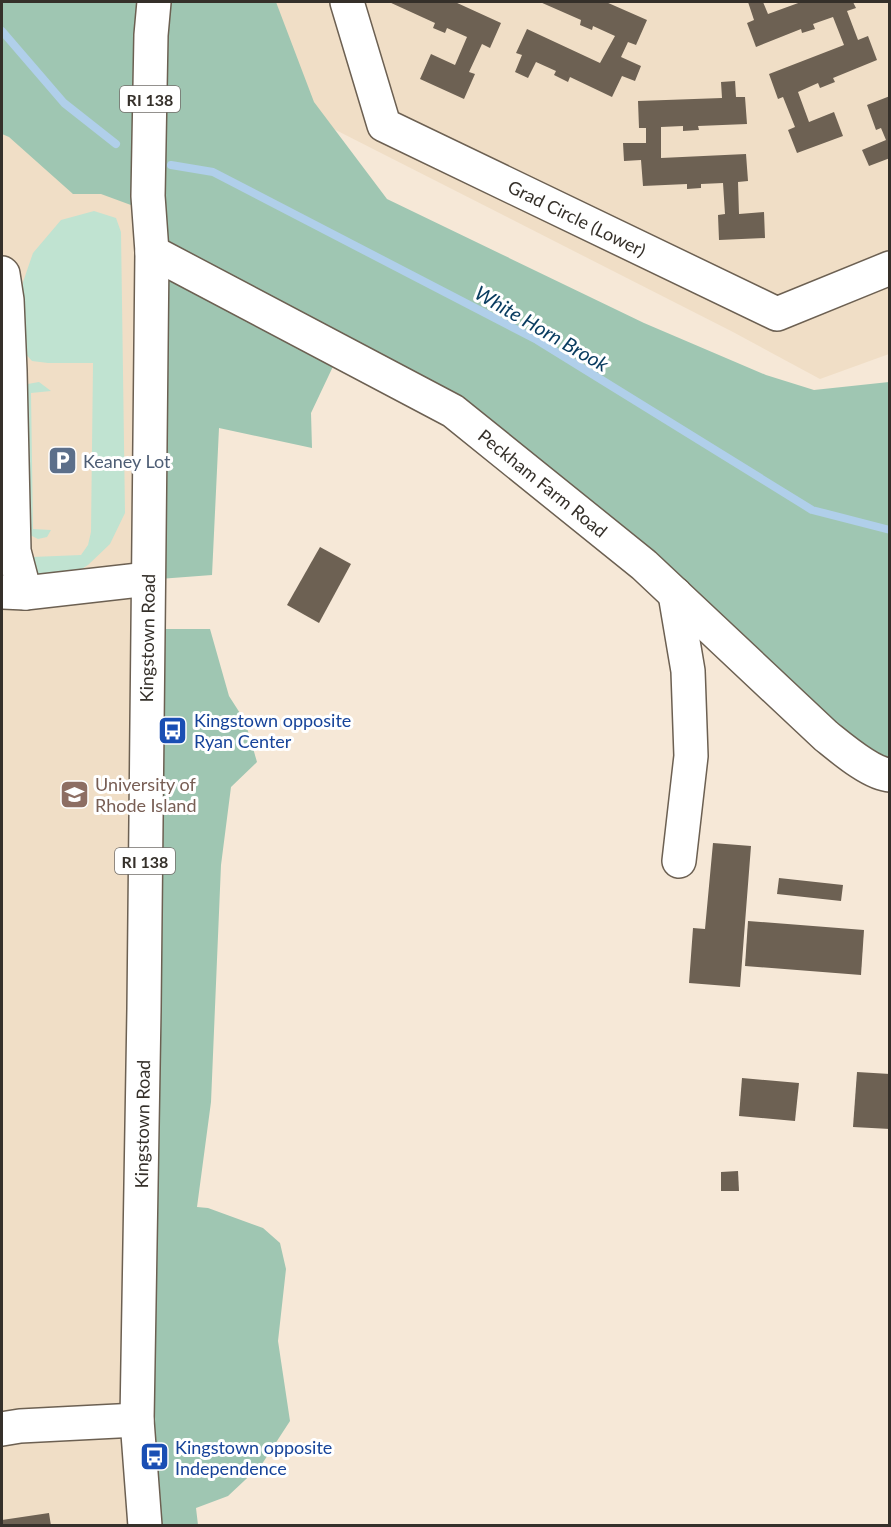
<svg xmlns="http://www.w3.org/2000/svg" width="891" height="1527" viewBox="0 0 891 1527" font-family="Lato,sans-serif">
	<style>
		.built { fill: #f0dec6 }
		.green { fill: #c0e3d1 }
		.forest { fill: #9fc6b2 }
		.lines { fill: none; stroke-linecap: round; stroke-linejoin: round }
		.stream { stroke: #b0cfea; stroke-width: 8 }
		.building { fill: #6d6153 }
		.minor-casing { stroke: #6c6052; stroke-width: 36 }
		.major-casing { stroke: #6c6052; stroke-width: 36 }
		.minor { stroke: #fff; stroke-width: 33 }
		.major { stroke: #fff; stroke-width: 33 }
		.labels { text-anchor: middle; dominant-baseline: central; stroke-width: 6; stroke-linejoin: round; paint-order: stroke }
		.shield { fill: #fff; stroke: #726e6a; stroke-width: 1.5 }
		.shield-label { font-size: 16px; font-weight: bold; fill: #35302a }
		.street-label { font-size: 18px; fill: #35302a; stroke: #fff }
		.service-label { font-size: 18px; fill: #4e5e75; stroke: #fff; text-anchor: start }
		.transit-label { font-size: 18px; fill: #164399; stroke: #fff; text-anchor: start }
		.education-label { font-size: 18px; fill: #785e54; stroke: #fff; text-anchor: start }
		.water-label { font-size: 20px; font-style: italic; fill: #083b5f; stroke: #fff }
	</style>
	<rect width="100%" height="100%" fill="#f6e8d7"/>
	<path class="built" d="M2,2H889V354L820,379L733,332L151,36L145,1525L2,1526Z"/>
	<g class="green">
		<path d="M94,211L116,218L121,232L125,513L110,544L88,565L77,572L40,576L31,570L32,557L81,555L88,545L91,532L93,363H48L32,361L23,351V282L33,253L61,220Z"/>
		<path d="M39,382L51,391L31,393L33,529L51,530L47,537L38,539L26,533L22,385Z"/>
	</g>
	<g class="forest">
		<path d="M2,2H276L314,102L387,199L644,323L766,375L814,390L889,382V777L517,465L337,358L311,413L312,448L219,428L212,575L159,579L158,215L101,194H73L9,137L2,134Z"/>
		<path d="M158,629H210L229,696L245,721L257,762L231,787L221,865L211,1102L197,1207L208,1208L263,1228L280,1243L286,1269L278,1341L290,1421L262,1464L228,1496L196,1508L198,1525L154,1526L148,1423Z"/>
	</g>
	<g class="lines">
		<g class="stream">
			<path d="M2,31L64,103L116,144"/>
			<path d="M171,165L213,172L537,340L812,510L890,530"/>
		</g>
	</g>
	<g class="building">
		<path d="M389,2H455L501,23L490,48L482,44L469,72L475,74L464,99L420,79L431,54L455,65L467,37L447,28L445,33L433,28L435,23Z"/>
		<path d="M540,2H606L647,20L636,45L628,42L621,57L641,66L635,81L622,76L612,97L570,77L568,82L554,75L556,71L536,62L528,78L515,72L522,55L516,53L527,29L600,63L615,36L593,26L592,30L580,25L581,20Z"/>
		<path d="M748,2H763L768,14L801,2H853L856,8L847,11L858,40L868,36L877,60L833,78L835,82L820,88L818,83L798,92L809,122L834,112L843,136L797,153L788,130L795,127L783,97L778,99L769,74L844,45L833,17L813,24L815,29L802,33L801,29L756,47L747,23L754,20Z"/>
		<path d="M735,81L736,97H745L747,124L698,126L699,130L683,131V126L661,127V158L746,154L748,181L738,182L739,214L764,212L765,238L719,240L718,215L725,214L723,183L701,184V188L687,189V184L643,186L641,160L624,161L623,143H646V128H639L638,101L722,98L721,82Z"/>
		<path d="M890,96V158L869,166L862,150L886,140L881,128L876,130L867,105Z"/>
		<path d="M320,547L351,564L319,623L287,605Z"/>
		<path d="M713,843L751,846L740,987L689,983L693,928L705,929Z"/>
		<path d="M779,878L843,885L841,901L777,894Z"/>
		<path d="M748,921L864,930L861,975L745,966Z"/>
		<path d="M857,1072L890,1074V1129L853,1127Z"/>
		<path d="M742,1078L799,1083L795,1121L739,1116Z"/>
		<path d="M738,1171L739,1191H721V1172Z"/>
		<path d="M49,1513L51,1526H2V1520Z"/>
	</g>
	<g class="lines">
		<defs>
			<g id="minor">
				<path d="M347,2L384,125L777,314L890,268"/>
				<path d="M152,252L453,411L644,565L826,736C841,748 871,774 890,775"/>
				<path d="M2,273L3,274L7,300L10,371L14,551L25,593"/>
				<path d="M3,592L25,593L148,579"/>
				<path d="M675,594L688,671L691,756L679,861"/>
				<path d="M2,1429L20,1426L137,1420"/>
			</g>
			<path id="major" d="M145,1526L137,1420L144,1009L152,252L148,196L151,35L154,2"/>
		</defs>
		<use href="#minor" class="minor-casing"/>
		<use href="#major" class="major-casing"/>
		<use href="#minor" class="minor"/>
		<use href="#major" class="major"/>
	</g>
	<defs>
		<symbol id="parking-square" viewBox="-11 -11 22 22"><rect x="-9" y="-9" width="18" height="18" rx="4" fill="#5c6f8a" stroke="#fff"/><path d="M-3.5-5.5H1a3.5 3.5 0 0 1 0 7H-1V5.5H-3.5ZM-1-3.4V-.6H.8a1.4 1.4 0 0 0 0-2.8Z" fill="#fff"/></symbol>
		<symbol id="bus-square" viewBox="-11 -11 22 22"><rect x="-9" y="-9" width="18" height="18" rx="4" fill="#1a4fb4" stroke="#fff"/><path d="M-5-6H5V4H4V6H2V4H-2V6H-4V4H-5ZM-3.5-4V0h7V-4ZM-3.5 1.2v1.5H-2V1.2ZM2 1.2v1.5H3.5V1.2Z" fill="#fff"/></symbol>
		<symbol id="university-square" viewBox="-11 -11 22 22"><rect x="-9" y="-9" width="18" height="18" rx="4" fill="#8d6e63" stroke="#fff"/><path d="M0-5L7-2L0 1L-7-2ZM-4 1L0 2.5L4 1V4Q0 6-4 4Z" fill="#fff"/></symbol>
	</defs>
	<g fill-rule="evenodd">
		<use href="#parking-square" x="46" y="444" width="33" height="33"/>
		<use href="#bus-square" x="156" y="714" width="33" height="33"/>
		<use href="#university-square" x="58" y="778" width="33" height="33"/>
		<use href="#bus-square" x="138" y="1440" width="33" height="33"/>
	</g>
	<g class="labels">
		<g class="shield">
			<rect x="120" y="86" width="60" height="26" rx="4.5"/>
			<rect x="115" y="848" width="60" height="26" rx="4.5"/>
		</g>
		<g class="shield-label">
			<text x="150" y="99">RI 138</text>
			<text x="145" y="861">RI 138</text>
		</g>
		<g class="street-label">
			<text transform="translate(577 218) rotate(26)">Grad Circle (Lower)</text>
			<text transform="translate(543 483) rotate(39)">Peckham Farm Road</text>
			<text transform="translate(147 638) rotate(-89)">Kingstown Road</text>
			<text transform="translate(142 1124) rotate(-89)">Kingstown Road</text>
		</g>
		<g class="service-label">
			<text x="83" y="461">Keaney Lot</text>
		</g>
		<g class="transit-label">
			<text x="194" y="720">Kingstown opposite<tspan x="194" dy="21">Ryan Center</tspan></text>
			<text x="175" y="1447">Kingstown opposite<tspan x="175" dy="21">Independence</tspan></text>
		</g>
		<g class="education-label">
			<text x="95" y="784">University of<tspan x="95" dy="21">Rhode Island</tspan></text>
		</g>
		<g class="water-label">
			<text transform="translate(542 328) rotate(30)">White Horn Brook</text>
		</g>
	</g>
	<rect width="891" height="1527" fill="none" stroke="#35302a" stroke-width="6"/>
</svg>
